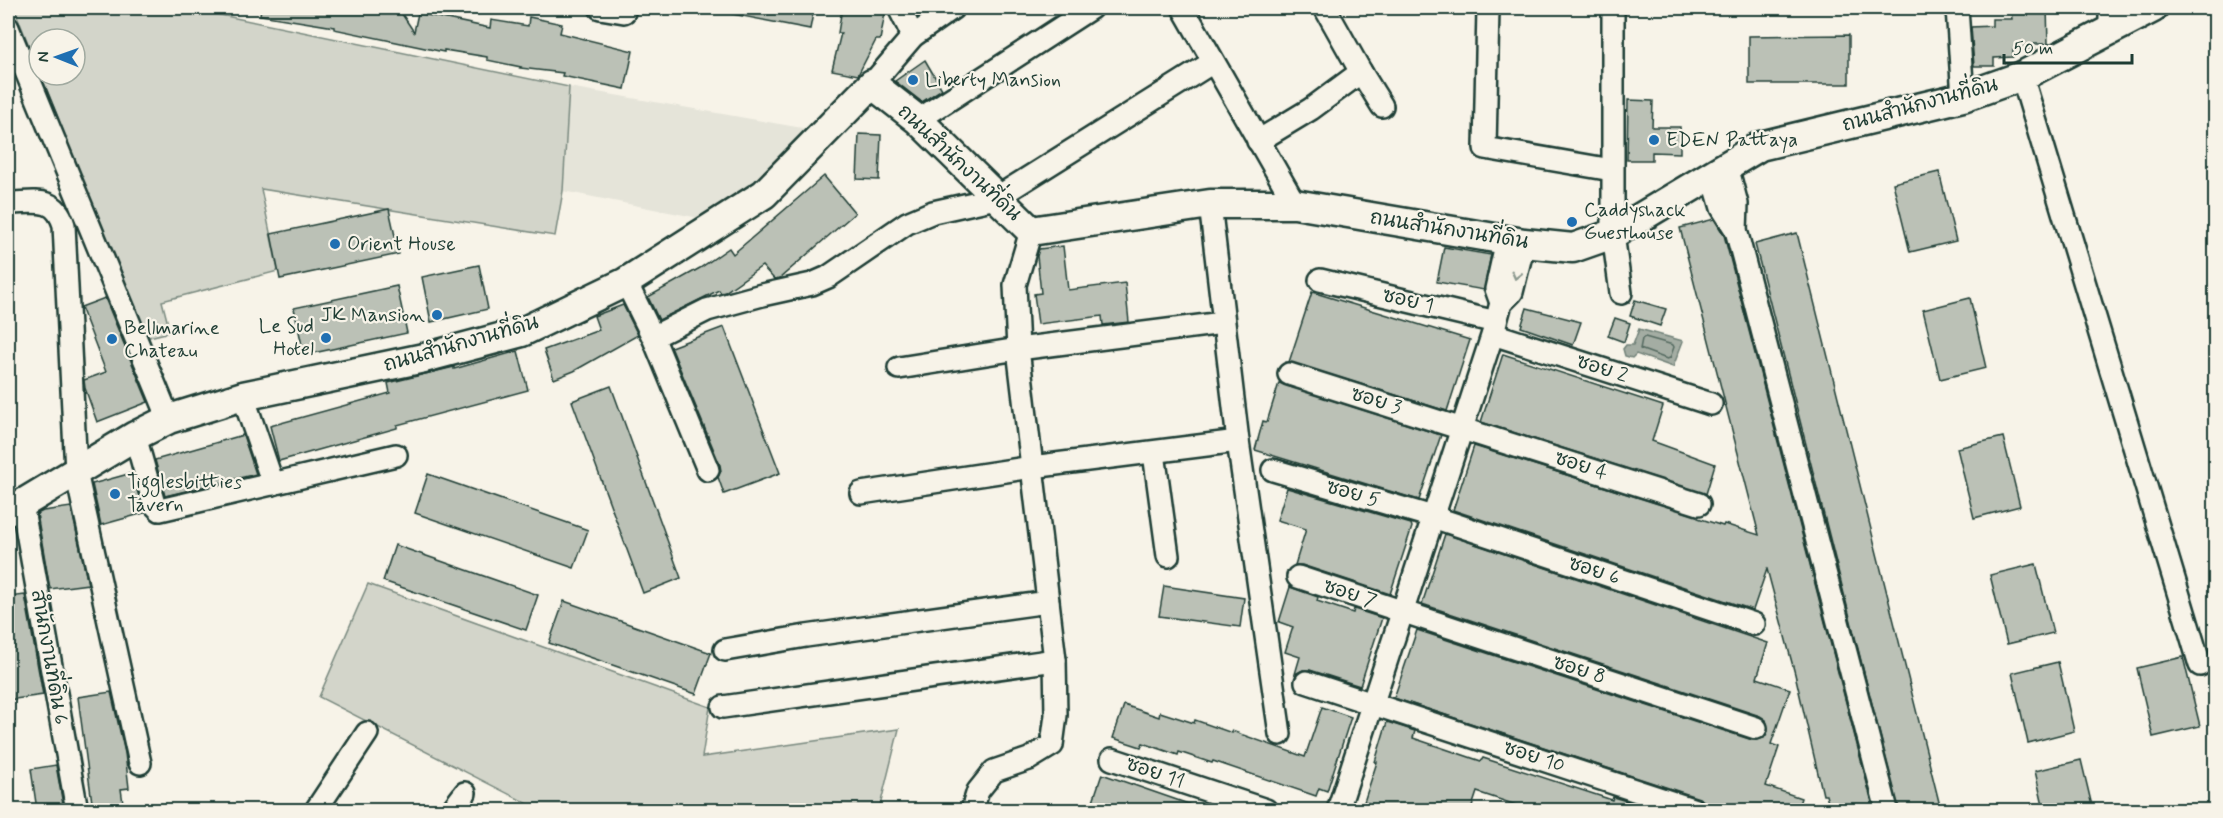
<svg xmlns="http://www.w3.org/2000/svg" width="2223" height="818" viewBox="0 0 2223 818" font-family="Mynerve,'Playpen Sans Thai',sans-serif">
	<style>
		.built { fill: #e5e4d9 }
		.green { fill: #d3d5ca; stroke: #79897f; stroke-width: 1.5 }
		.water { fill: #a4ada3; stroke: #6f8077; stroke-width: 1.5 }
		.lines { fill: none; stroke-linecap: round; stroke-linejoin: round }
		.shore { stroke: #546a60; stroke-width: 1.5 }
		.building { fill: #bbc1b6; stroke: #1f3d34; stroke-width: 1.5 }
		.street-casing { stroke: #1f3d34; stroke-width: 26 }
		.secondary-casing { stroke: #1f3d34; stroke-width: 33 }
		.street { stroke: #f7f3e8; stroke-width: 21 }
		.secondary { stroke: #f7f3e8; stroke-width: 28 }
		.oneway { stroke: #8b988e }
		.poi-dot { fill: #1f6fb2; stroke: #f7f3e8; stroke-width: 2 }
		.labels { text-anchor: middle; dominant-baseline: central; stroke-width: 4.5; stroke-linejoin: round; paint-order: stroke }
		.poi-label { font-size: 20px; fill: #1f3d34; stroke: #f7f3e8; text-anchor: start }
		.street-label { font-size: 20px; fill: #1f3d34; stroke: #f7f3e8 }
	</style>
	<rect width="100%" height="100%" fill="#f7f3e8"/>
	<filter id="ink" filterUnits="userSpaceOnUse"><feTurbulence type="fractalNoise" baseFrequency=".0167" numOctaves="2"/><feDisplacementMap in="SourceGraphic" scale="12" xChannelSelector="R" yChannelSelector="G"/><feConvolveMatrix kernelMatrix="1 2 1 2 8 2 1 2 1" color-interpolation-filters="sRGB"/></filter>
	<g filter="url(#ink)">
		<path class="built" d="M569,87L808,129L754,181L699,218L563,191Z"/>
		<g class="green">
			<path d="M14,8H187L569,87L563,191L555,236L261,189L278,271L162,301L170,332L145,338L41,75H75V39H39V71Z"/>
			<path d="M368,584L710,707L702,757L899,729L879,810H540L319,697Z"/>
		</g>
		<path class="water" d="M1639,329L1683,341L1673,367L1636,354L1632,358L1625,356L1623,349L1626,345H1633Z"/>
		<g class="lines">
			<path class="shore" d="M1645,337L1673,345L1674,347L1670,358L1667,359L1640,349L1642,339Z"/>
		</g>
		<g class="building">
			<path d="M261,8H385L400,11L414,32L418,13L490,28L491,20L528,26L529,17L562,24L560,33L633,51L625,89L562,76L563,73L520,68L521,67L487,60V57L444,50V52L334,29V27L260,15Z"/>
			<path d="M732,8H814L810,29L732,14Z"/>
			<path d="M842,8H886L880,40H876L858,75L832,70L841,33H838Z"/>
			<path d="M2032,8H2047L2048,44H2034V49L2013,50V57L1994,58V66H1974L1971,27L1992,26V19H2012L2011,11L2032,10Z"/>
			<path d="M1849,35V84H1749V36Z"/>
			<path d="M925,60L942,89L922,102L895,81Z"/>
			<path d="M1628,100L1653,101L1652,127H1680V153L1652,152V160H1627Z"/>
			<path d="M859,134L881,135L879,180L857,179Z"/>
			<path d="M1939,172L1956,241L1910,252L1893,183Z"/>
			<path d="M824,176L855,213L780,278L774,279L762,266L725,292L721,293L719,290L659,320L648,297L700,268L729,248L733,254Z"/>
			<path d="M389,209L399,254L280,279L271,234Z"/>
			<path d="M1714,219L1724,235L1874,810H1830L1826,795H1823L1795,674L1767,569L1753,610L1453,510L1474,446L1698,516V518L1723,526L1724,524L1759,535L1680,228Z"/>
			<path d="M1797,233L1940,806L1922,810H1899L1755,244Z"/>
			<path d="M1063,246L1068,290L1125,283L1129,322L1103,325L1102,316L1038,324L1034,294L1041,293L1037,256L1039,249Z"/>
			<path d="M1444,247L1491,255L1484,290L1437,282Z"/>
			<path d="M479,265L488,309L431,322L422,277Z"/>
			<path d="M397,286L407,333L304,355L294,308Z"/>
			<path d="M1312,292L1470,340L1447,411L1289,362Z"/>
			<path d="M105,298L148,402L97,422L85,388L84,380L106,372L81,307Z"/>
			<path d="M1970,298L1986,368L1940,379L1923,310Z"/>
			<path d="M1635,300L1666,309L1660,326L1630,316Z"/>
			<path d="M623,305L638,335L574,371L554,379L544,350L599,330L594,316Z"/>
			<path d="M1527,308L1581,322L1573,345L1521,327Z"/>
			<path d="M1615,318L1630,323L1624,342L1608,336Z"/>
			<path d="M724,327L780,473L724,494L718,477L721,471L720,465L671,347Z"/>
			<path d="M518,351L528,390L397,425V428L279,461L270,426L390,393L388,383L454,367V369Z"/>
			<path d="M1503,354L1663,406L1652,441L1715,464L1706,494L1481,422Z"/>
			<path d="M1279,383L1441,435L1419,500L1255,450L1263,421L1267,422Z"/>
			<path d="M611,386L681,578L643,593L572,401Z"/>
			<path d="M243,435L256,474L165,496L155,460Z"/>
			<path d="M2003,437L2020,506L1974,518L1957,448Z"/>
			<path d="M132,473L144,513L101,525L92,484Z"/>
			<path d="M428,474L588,530L574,568L415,513Z"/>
			<path d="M1287,488L1411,524L1412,527L1390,594L1302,565H1295L1306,529L1277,520Z"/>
			<path d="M71,507L88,584L50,589L37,514L43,511Z"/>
			<path d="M1445,534L1768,643L1757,678L1790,689L1771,744L1779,747L1766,786L1801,798L1797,810H1736L1715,804L1714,810H1707L1705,802L1699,798L1394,698L1417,630L1752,740L1764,738L1768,731L1766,720L1760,716L1422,604Z"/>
			<path d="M395,545L538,595L526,630L383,581Z"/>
			<path d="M2036,564L2053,633L2007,644L1990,575Z"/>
			<path d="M1164,586L1244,598L1240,627L1159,616Z"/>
			<path d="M1290,587L1318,597L1317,601L1353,613L1354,609L1382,618L1360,686L1310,670H1303L1295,674L1300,657L1285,652L1293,627L1279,622Z"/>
			<path d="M25,595L43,695L8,700V597Z"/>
			<path d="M564,601L711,653L696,694L549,643Z"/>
			<path d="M2183,657L2200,726L2153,737L2137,668Z"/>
			<path d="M2058,662L2074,731L2028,743L2012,673Z"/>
			<path d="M111,692L125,753L129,788L121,789L124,810H93L78,697Z"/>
			<path d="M1124,705L1159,717L1160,712L1194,723L1195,720L1232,733V731L1305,757L1322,707L1351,717L1327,791L1319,788L1316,796L1213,761L1212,763L1179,752L1178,755L1143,743L1141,747L1113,738Z"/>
			<path d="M1387,722L1415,731L1413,738L1481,761L1483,758L1612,800L1613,797L1656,810H1531L1477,792L1471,810H1389L1364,802L1377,762H1375Z"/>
			<path d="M2081,760L2093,810H2044L2035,771Z"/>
			<path d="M56,765L64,810H37L31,769Z"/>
			<path d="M1102,774L1200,808L1199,810H1101L1091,807Z"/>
		</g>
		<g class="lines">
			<defs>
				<g id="street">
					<path d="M600,8L624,12L625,8"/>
					<path d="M899,8L913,36"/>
					<path d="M1183,8L1295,204"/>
					<path d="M1325,8L1361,72L1382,106"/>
					<path d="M1488,8L1485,148L1612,170"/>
					<path d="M1613,8V234L1621,293"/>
					<path d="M1957,8L1963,97"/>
					<path d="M2110,8V28"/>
					<path d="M8,28L169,419"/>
					<path d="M2022,76L2200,665"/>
					<path d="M872,84L913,36L953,8"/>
					<path d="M918,120L1091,8"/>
					<path d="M1258,141L1311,109L1361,72"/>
					<path d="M1727,166L1737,204L1736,230L1887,810"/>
					<path d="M1712,174L1722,208L1736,230"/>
					<path d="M8,203C34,203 55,195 64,225L76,472L140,763"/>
					<path d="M1210,204L1238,441L1280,734"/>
					<path d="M1320,280L1496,322"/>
					<path d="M626,282L653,337L708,470"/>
					<path d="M1501,303L1496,289L1507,240"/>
					<path d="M1493,334L1711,404"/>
					<path d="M653,337L707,310L762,295L812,284L828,277L907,223L933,212L996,198L1213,62"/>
					<path d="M899,368L1018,349L1223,323"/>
					<path d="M1289,374L1699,504"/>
					<path d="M243,396L273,484"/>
					<path d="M135,436L154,504L160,510L396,455"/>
					<path d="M1154,453L1168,556"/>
					<path d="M1273,470L1433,517L1754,624"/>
					<path d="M861,493L1032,467L1238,441"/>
					<path d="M22,504L77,810"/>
					<path d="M1298,577L1756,728"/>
					<path d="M725,650L806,636L1048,602"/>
					<path d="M1306,682L1695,810"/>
					<path d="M723,707L1055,660"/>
					<path d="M1112,759L1266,810"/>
					<path d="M316,810L367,733"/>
					<path d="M452,810L465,793"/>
					<path d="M972,810L978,791L994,771L1029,759L1052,745L1056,715L1055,660L1018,349L1015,285L1031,231"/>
					<path d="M1338,810L1493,333L1501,303L1512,292L1524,243"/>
				</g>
				<path id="secondary" d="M8,510L22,504L135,436L169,419L243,396L424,358L522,332L626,282L764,194L872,84L918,120L1031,231L1210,204H1295L1524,243L1573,248L1613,234L1760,146L1963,97L2022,76L2153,8"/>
			</defs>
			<use href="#street" class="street-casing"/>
			<use href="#secondary" class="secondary-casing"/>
			<use href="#street" class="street"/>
			<use href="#secondary" class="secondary"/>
		</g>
		<defs><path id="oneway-chevron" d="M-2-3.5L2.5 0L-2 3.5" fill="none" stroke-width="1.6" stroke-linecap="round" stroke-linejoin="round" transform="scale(1.5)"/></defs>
		<use class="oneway" href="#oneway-chevron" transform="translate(1516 275) rotate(104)"/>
	</g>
	<g class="poi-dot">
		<circle cx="913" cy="80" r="6"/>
		<circle cx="1654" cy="140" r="6"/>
		<circle cx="1572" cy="222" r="6"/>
		<circle cx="335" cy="244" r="6"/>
		<circle cx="437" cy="315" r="6"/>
		<circle cx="326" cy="338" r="6"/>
		<circle cx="112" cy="339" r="6"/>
		<circle cx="115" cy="494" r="6"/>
	</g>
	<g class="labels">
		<g class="poi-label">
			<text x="925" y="80">Liberty Mansion</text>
			<text x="1666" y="140">EDEN Pattaya</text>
			<text x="1584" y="210">Caddyshack<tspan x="1584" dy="23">Guesthouse</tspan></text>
			<text x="347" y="244">Orient House</text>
			<text x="425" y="315" text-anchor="end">JK Mansion</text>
			<text x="314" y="326" text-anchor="end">Le Sud<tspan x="314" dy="23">Hotel</tspan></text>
			<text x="124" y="328">Bellmarine<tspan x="124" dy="23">Chateau</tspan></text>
			<text x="127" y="482">Tigglesbitties<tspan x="127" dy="23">Tavern</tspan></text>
		</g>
		<g class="street-label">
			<text transform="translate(1920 105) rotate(-15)">ถนนสำนักงานที่ดิน</text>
			<text transform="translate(959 163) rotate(43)">ถนนสำนักงานที่ดิน</text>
			<text transform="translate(1449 230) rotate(9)">ถนนสำนักงานที่ดิน</text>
			<text transform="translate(1408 301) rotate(13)">ซอย 1</text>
			<text transform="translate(461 344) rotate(-16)">ถนนสำนักงานที่ดิน</text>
			<text transform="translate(1602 369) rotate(18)">ซอย 2</text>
			<text transform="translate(1376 401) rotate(17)">ซอย 3</text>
			<text transform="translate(1581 466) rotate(18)">ซอย 4</text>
			<text transform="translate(1353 494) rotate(16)">ซอย 5</text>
			<text transform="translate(1594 571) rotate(18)">ซอย 6</text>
			<text transform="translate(1350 594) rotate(18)">ซอย 7</text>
			<text transform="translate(49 657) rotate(80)">สำนักงานที่ดิน 6</text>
			<text transform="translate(1579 670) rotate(18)">ซอย 8</text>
			<text transform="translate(1534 757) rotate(18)">ซอย 10</text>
			<text transform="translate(1155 773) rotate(19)">ซอย 11</text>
		</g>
	</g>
	<rect width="2223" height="818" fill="none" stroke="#f7f3e8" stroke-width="30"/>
	<rect x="15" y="15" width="2193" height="788" fill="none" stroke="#1f3d34" stroke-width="2" filter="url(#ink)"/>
	<g transform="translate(57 57) rotate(271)"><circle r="28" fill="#f7f3e8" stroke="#a1aaa0" stroke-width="1.5"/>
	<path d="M0-4.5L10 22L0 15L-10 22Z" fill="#1f6fb2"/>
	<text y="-9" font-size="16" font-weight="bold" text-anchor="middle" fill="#1f3d34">N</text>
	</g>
	<path d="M2004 54v9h128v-9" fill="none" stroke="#1f3d34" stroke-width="3"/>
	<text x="2013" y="54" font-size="18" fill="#1f3d34" stroke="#f7f3e8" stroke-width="4.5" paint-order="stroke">50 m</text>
</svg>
